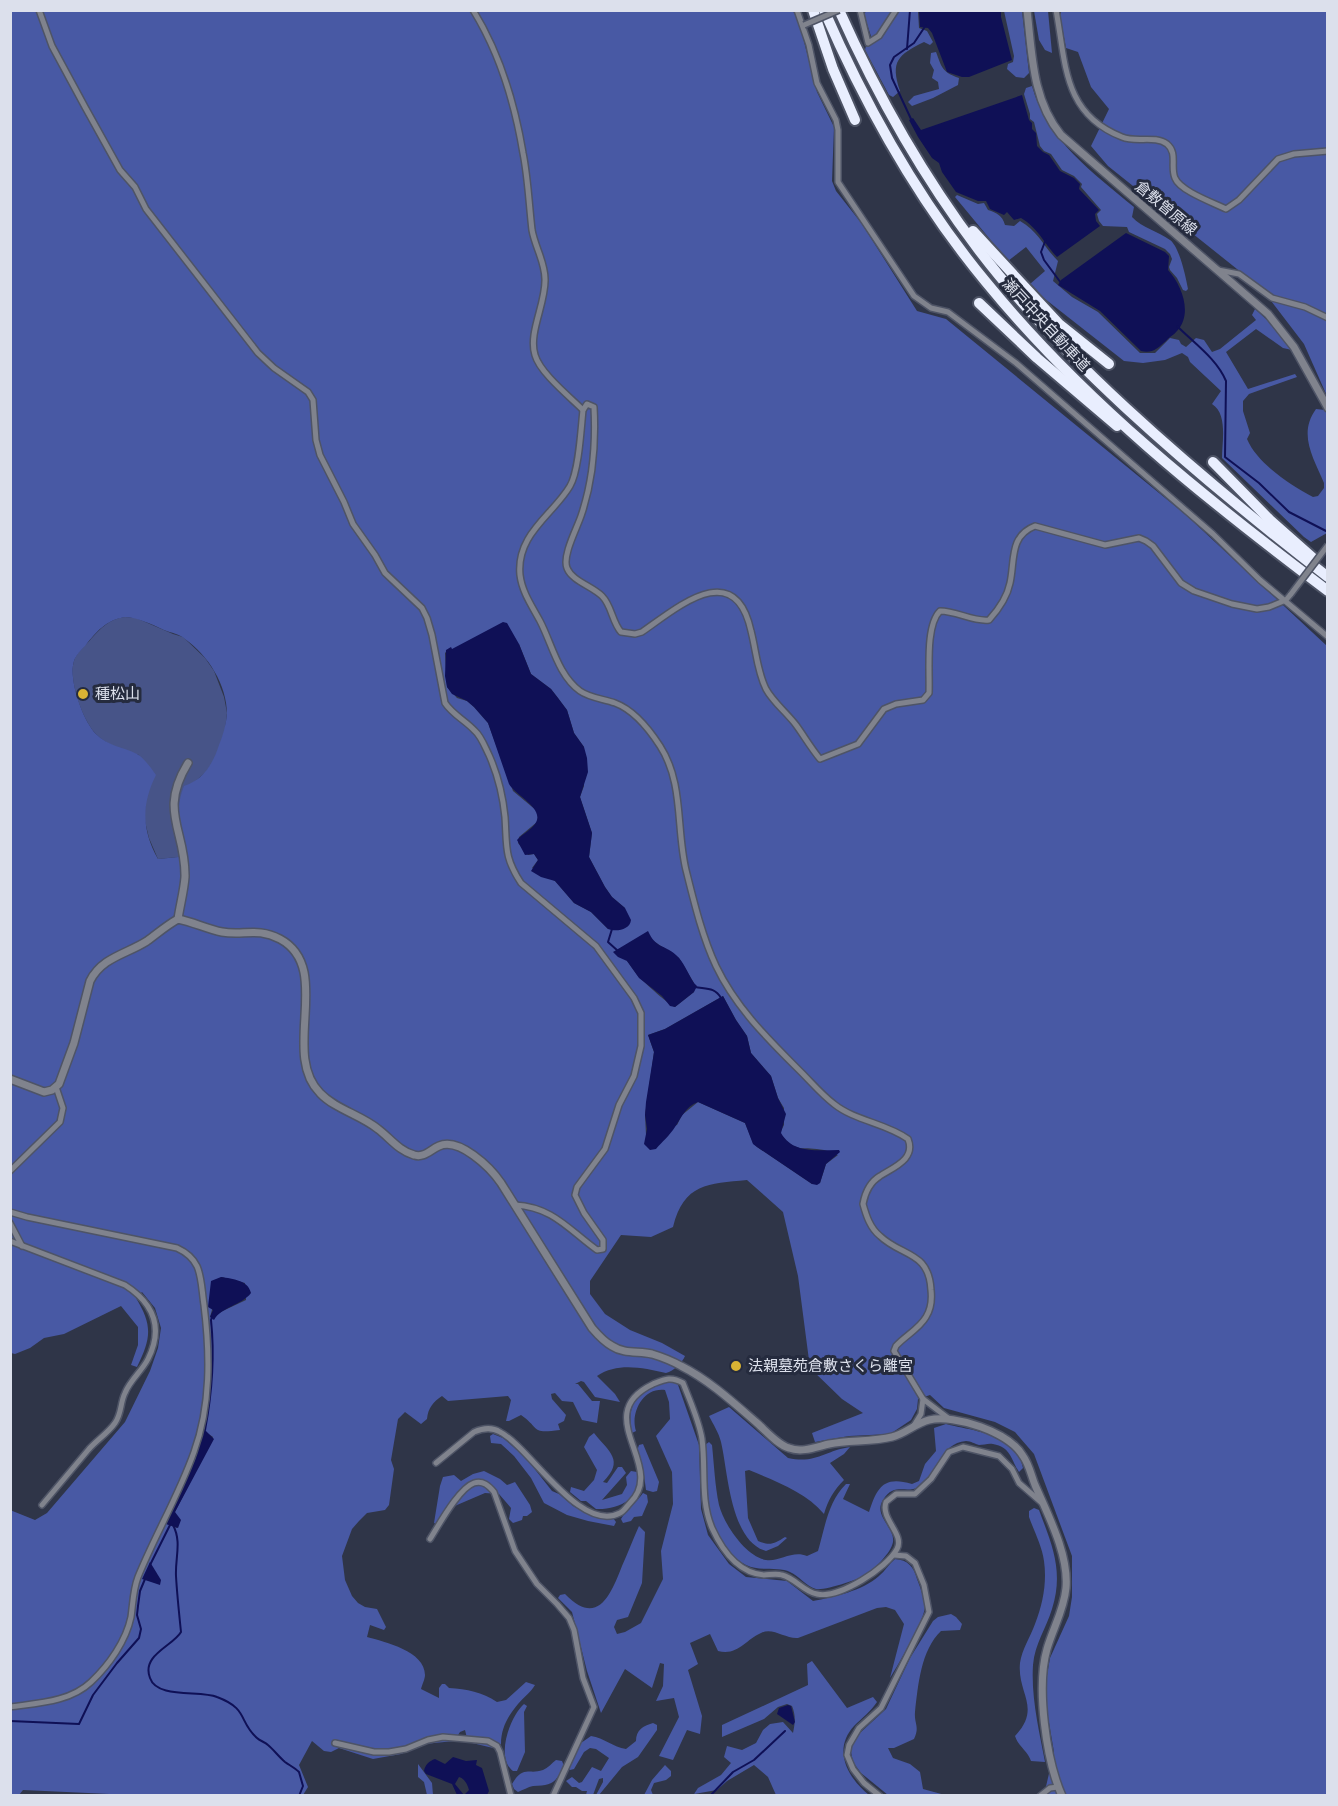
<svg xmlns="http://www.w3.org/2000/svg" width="1338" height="1806" viewBox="0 0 1338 1806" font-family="'Roboto Condensed','Noto Sans JP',sans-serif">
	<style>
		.green { fill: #475488 }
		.forest { fill: #4859a4; fill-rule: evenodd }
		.water { fill: #0f1056; fill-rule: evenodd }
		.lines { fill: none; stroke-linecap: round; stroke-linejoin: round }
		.stream { stroke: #0f1056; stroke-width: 2 }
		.minor-casing { stroke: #4e5466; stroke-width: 8 }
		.tertiary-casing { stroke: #4e5466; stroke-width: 10 }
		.motorway-casing { stroke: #4e5466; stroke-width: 14 }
		.minor { stroke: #80838d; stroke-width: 5 }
		.tertiary { stroke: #80838d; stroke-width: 7 }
		.motorway { stroke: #e9eefe; stroke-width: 10 }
		.minor-bridge-casing { stroke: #4e5466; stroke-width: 8; stroke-linecap: butt }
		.minor-bridge { stroke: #80838d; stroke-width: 5 }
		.poi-dot { fill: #d9b334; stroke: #252b3e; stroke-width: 2 }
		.labels { text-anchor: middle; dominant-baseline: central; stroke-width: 6; stroke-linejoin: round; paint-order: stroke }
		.street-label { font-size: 15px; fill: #dce0ec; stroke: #252b3e }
		.poi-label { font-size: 15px; fill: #dce0ec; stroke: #252b3e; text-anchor: start }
	</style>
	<rect width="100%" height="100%" fill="#2f3548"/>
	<path class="green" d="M125,617L136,618L173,634L183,637L205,658L214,671L224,697L227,713L225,730L215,759L206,772L193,783L179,823L188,856L158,859L149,838L144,817L147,791L139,755C124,750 108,746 97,735C83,722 68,680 74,661C76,653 85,646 91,639C101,628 109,619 125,617Z"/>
	<g class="forest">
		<path d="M1062,10L1327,11V396L1304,344L1262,289L1108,166L1091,146L1109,109L1091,87L1078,52L1066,48L1060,15Z"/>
		<path d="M11,11H793L799,22L817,92L834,127L832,181L836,191L862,224L917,311L946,319L1186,515L1327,646V1795H1044L1054,1752L1047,1711L1046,1681L1050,1658L1069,1616L1072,1597V1556L1034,1454L1015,1432L995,1422L944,1408L930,1395L918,1399L917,1409L911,1420L890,1434L849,1436L815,1442L812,1433L863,1413L842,1399L810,1368L798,1276L783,1212L747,1180C708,1184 684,1183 673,1227L651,1237L621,1235L590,1281V1294L605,1314L630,1330L662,1343L685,1356C682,1363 674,1371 666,1373C643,1368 618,1362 597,1376L615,1394L620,1402L595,1397L584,1382L581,1381L575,1384H578L592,1401H600L597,1423L582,1420L573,1402L562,1401L555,1393L551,1394L552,1399L566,1415L564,1421L558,1424L560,1430C530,1434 541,1429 521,1415L509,1421H506L511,1400L508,1396L448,1401L442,1396C433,1402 428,1408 427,1419L421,1424L405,1412L398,1419L391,1460L394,1469L389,1505L385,1510L367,1513L359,1521L352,1529L342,1556L345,1580L352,1596L358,1603L365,1607L377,1609L386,1627L384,1630L370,1625L367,1637C385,1642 425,1651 425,1675C425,1679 422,1685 421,1689L439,1698V1688L442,1684H445L449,1688C467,1689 482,1692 497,1702L506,1700L526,1682L535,1685C531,1692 524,1697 518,1704C508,1716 501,1728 501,1744L493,1748L468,1742L465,1730L460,1732L454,1741L425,1744L401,1754L373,1759L339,1748L331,1752L324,1751L312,1741L299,1765L308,1787L303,1795H131L23,1790L19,1795H11L10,1510L35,1520L47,1513L125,1422L150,1371L158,1348L161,1328L155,1308L142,1292L136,1298C153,1326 151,1338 137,1367L131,1365L138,1345V1327L121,1306L64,1334L44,1338L30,1348L15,1354L11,1353ZM125,617C139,618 151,624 164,630C171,633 180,634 185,639C208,655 227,685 227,714C226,725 223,735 219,745C213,764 203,780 184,786C173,815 182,828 188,856L158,859C142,830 141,805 156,775C151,768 144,758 137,754C123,747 108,746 96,734C83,721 68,679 74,661C76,655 81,650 85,646C96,632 106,620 125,617ZM519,644L531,674L551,689L558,698L567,710L574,733L584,747V786L580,797L592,833L589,857L605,887L612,897L625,908L608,929L591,912L574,903L555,881L532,868L538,860L534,854L528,855L518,843L519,837L537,822L538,817L537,811L513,791L488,723L474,707L467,701L457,698L447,687L445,653L446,652ZM652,940L679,958L694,983V992L675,1007C670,1006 644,982 638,976C634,971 631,966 627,961ZM723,996L736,1020L747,1036L751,1053L771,1076L778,1098L784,1108V1125L780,1133C794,1154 804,1146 824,1150C828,1151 833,1154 838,1155L826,1164L820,1183L812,1184L757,1147L753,1143L745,1123L698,1102L682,1115L677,1125L646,1135L645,1115L654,1052L648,1035L665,1029ZM221,1277L245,1283L246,1300L210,1317ZM207,1433L213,1437L175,1512L177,1528L167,1524Z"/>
		<path d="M866,11H918L919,28L927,31L933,42L930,45L924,42C898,55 890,61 900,91L893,97L889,95L865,50L866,46L873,42L864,15Z"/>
		<path d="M1004,11H1022L1029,73L1024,78L1016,77L1007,69L1008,64L1013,62L1014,56Z"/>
		<path d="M1034,11H1048L1052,53L1045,50L1039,40Z"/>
		<path d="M936,52C942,68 942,72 959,78L958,85L933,98L912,106L908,102L914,96L939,89L938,82L932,78L934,70L930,63L931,53Z"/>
		<path d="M1032,86C1047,140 1093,173 1134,207L1132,217C1142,228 1158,231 1170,240C1179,246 1186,277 1188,289L1186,291L1183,290L1177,278L1170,270L1169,267L1172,259L1170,254L1165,249L1129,232L1127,227L1103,226L1099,221L1097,214L1101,210L1081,187L1082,184L1074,176L1062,170L1051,154L1044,151L1040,146L1034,122L1030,119V114L1024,94L1026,88Z"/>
		<path d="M957,195L978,204L984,203L988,210C997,213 1002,215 1005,225L1014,226L1020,221C1039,232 1043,246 1058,261L1053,281L1072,297L1098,312L1140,353H1155L1170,338L1179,340L1181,344L1186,347L1196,338L1204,340L1212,352L1220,349L1256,320L1252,315L1255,309L1267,320L1292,350L1283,348L1256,329L1226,352L1248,389L1295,374L1297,377L1249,394L1243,401V411L1250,433L1247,439C1257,463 1290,485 1313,497L1318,496L1324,488V483C1313,457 1298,434 1316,409L1325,410L1328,416L1327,533L1311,542L1304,537L1222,458C1222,442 1228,414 1212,404L1221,391L1190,362L1188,357L1182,353L1165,360L1143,363L1124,361L1040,295L1030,284L1045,271L1026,247L1008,261L955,197Z"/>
		<path d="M668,1381L677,1382L699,1445L701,1509L708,1535L729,1564L746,1577L787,1581L813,1601C834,1597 862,1591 879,1576C885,1571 889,1564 895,1559C908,1560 914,1567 917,1579C920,1587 924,1597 925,1606C925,1620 898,1665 890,1678L904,1624L895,1610L886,1607L877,1608L798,1638C785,1639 773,1627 761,1633C745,1640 738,1656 718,1651L710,1634L690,1643L698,1664L688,1670L702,1716L700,1734L687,1730L673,1760L659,1756L679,1717L674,1698L656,1701L663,1686L664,1664L660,1663L652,1688L625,1669L601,1713L587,1671L572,1612L558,1598L560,1595L565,1594C598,1628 611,1594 622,1566C628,1553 633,1539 639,1526L645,1532L642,1583L628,1617L617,1620L614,1627L617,1634L625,1632L641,1623L663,1579L661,1551L673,1504L672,1472L656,1436L670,1419L669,1402L665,1390C643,1387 630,1413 636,1431L632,1433C625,1400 641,1392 668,1381Z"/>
		<path d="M729,1407L788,1458C816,1464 824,1451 850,1447L844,1454L830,1463L844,1480C834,1490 828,1500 824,1514C806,1492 775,1481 749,1470L745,1471L748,1518L758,1541C770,1546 774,1544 785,1537L787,1538L778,1546L766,1551C730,1541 728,1471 721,1442C719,1433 713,1424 709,1416Z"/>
		<path d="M946,1424C965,1429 993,1432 1009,1444C1017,1450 1021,1459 1023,1468L1019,1472C1011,1460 1011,1447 993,1444C988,1443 984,1445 979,1445C975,1444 971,1441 966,1441C940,1443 937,1475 919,1487C906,1494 894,1482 883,1500C873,1516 895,1527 893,1542C891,1553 876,1567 867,1574C861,1579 824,1591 816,1589C807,1587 799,1576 790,1572C779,1566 760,1572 746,1565C725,1555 710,1522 707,1500C705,1482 706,1463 705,1445L709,1442L712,1445C714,1464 715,1486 719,1505C724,1524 745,1556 766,1560C780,1562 792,1550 807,1556L818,1551C825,1527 828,1502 846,1484H850L843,1499L869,1512C877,1488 883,1475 912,1484L919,1481L925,1464L936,1451L934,1428Z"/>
		<path d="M594,1433C609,1452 625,1460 603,1482L607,1483L618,1467H622L626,1473L602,1500L622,1494L627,1485L626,1477L631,1471L637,1472C645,1498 618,1510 596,1509L586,1501H581L570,1492L571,1487L584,1491L594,1480L597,1470L584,1447L589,1437Z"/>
		<path d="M493,1434L503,1438L526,1458L552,1491L559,1494L573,1506L590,1514L613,1518L616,1522L614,1526L588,1521L567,1515L544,1503L531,1478L514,1456L501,1444L491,1443L490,1436Z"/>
		<path d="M643,1444L659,1482L657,1491L653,1492L646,1490L644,1475L637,1451L639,1445Z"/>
		<path d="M484,1471L500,1479L507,1485L515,1482L530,1505L532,1512L527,1516H523L522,1520L513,1523L509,1519L511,1508L499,1494L485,1493L457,1505L446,1511L436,1524L434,1523L440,1486L443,1477L454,1475L461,1481L473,1474Z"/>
		<path d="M643,1493L647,1495L648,1502L642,1516L634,1517L631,1521L623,1523L621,1519C626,1510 637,1502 643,1493Z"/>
		<path d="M1034,1508L1039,1510C1052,1545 1064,1571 1052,1609C1046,1629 1035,1643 1033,1665C1031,1698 1039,1730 1045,1762L1031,1761C1028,1751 1018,1746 1015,1736C1042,1707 1017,1694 1020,1663C1022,1649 1030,1638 1035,1624C1043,1604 1047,1582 1044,1561C1042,1546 1034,1531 1029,1517V1511Z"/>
		<path d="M951,1614L956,1617L962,1624L960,1630L941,1631C921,1650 918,1685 915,1712C914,1724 920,1726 914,1739L894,1748H888L893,1758L910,1764L920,1772L923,1789L945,1795H888L861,1773L853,1762L851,1752L853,1742L861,1732L886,1709L910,1658L933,1621L938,1617Z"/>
		<path d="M812,1661L847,1708L873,1697L877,1702C871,1711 862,1718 854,1726C832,1750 848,1778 869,1795H776L768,1777L754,1765L727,1781L717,1790L694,1794L698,1788L721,1775L731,1763L724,1757L727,1746L742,1750L756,1743L763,1730L770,1724L783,1722L793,1733C795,1723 796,1716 792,1706L787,1704L778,1707L764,1719L722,1737V1725L808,1685L807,1664Z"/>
		<path d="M524,1704L527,1706L524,1712L525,1752L517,1771H513C495,1758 510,1716 524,1704Z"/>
		<path d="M653,1723L657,1725V1730L638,1757L622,1767L599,1795H596L603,1782V1778L599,1779L593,1795H586L587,1791H582L576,1787H572L566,1781L572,1777L579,1783L582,1782L592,1767L601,1771L609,1758L596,1749L590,1748L584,1752L574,1769L570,1770L568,1768L581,1743L591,1736C604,1738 613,1747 626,1749L636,1741C636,1730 643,1726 653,1723Z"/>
		<path d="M556,1760L562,1761L564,1766C555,1784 552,1785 533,1786C528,1787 523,1790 518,1792L514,1789L512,1784C523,1765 530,1775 543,1770C548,1768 552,1763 556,1760Z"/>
		<path d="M418,1764L432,1783L433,1795H427L424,1782L418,1777Z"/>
		<path d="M665,1765L671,1771V1776L666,1780L654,1783L651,1790L653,1795H644L652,1780Z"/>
	</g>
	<g class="water">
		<path d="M919,11H1001V17L1012,60L969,77H962L947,72L932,33L928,28L920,27Z"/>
		<path d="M1022,95L1029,120L1032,123V129L1036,133L1037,146L1043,152L1049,155L1060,171L1074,178L1080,184L1079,189L1099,210L1095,214L1096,221L1100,226L1057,257C1043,242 1039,229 1021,218L1014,220L1007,212L1004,215L990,209L986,201H978L956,192L942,172L939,163L932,158L918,137L909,120L913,118L921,130Z"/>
		<path d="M1126,233L1165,252L1169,256L1168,270C1182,285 1193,314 1177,331C1174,335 1169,337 1166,341C1158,348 1152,354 1141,351L1100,311L1058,285L1061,280Z"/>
		<path d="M503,622L507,623L519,644L531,674L551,689L558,698L567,710L574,733L584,747L587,758L588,772L580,797L592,833L589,857L605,887L612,897L625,908L631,920C630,930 616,932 608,929L591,912L574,903L555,881L541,877L531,871L538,860L534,854L525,855L517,840C522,834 530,831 535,824C546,809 516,796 509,784L488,723L474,707L467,701L452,694L447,687L445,676L446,650L451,647L452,649Z"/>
		<path d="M648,931C656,949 664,944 676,955C684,962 688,974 694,983L697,986L694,992L675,1007L670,1006L662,996L639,978L627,961L618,957L613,952Z"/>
		<path d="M723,996L736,1020L747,1036L751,1053L771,1076L778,1098L786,1114L781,1133C793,1154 817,1150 839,1150L840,1152L826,1164L820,1183L817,1185L812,1184L757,1147L753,1144L745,1123L698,1102C685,1107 682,1117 675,1127C670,1135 662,1142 656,1149L650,1150L644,1144L647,1129L645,1115L646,1102L654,1052L648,1035L665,1029Z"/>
		<path d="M221,1277C233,1279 248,1280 251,1293C242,1305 221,1307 214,1320L210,1317L213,1310L208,1307L211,1281Z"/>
		<path d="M204,1429L214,1439L175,1512L181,1520L178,1528L166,1524L195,1460Z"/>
		<path d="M150,1562L161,1580L160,1585L142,1579Z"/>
		<path d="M788,1705L791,1706L795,1722L793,1725L777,1714L779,1708Z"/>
		<path d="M453,1757L466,1761L477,1760L476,1765L482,1768L489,1791L487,1795H457L452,1784L426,1774L424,1771C425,1765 429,1761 435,1759L445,1764ZM459,1777C464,1778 468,1785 469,1790L464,1795L455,1784Z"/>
	</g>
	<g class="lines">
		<g class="stream">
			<path d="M907,49L910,10"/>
			<path d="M911,119L892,78L890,65L894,57L914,43L926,25"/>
			<path d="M1046,239L1041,252L1044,260L1061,283"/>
			<path d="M1177,326C1194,343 1217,359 1226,381L1225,457L1259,483L1289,512L1326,531"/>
			<path d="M612,929L608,942L618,951"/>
			<path d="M695,987C706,989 715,987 721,998"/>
			<path d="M205,1430C212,1393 215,1358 211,1320L212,1317"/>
			<path d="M173,1525C182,1542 175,1558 176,1576C177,1594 179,1613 181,1632C173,1646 141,1655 150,1678C157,1699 200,1690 217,1697C249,1709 238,1721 257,1738C260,1741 265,1742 268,1745C274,1750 279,1757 285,1762C289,1765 295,1768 299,1772L303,1786L299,1796"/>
			<path d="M150,1565L170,1525"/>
			<path d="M10,1721L79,1724L93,1695L117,1663L139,1638L141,1629L137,1615L138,1606L140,1591L145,1579"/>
			<path d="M710,1796L733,1772L754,1760L785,1731"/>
		</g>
		<defs>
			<g id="minor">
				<path d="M39,10L52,46L85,107L120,170L135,187L146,209L258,353L274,368L308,392L313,400L316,440L320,455L344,502L353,524L375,555L385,573L422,608L427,618L432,635L445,703C453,715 465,720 475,731C481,736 485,747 489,755C497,773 503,797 505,817C507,847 504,857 521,883L596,946L634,998L641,1013V1046L634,1076L619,1105L605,1149L577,1187L575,1195L584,1213L603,1240V1249L597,1250C569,1230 553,1207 515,1205"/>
				<path d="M473,10C499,52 515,105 523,153C528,178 529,204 532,230C535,247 545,262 545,279C546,303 528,333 535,355C540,373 570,397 583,410"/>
				<path d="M797,10L809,45L817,83L836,120L838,130V182L914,296L931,308L948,312L1016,363L1213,534L1260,580L1328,637"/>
				<path d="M860,10L868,43L879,36L896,10"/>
				<path d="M1056,10C1066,64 1063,114 1122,137C1136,143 1155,135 1167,144C1178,153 1170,167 1175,178C1180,191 1214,203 1226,209L1239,200L1278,159L1294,154L1328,151"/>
				<path d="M1218,270L1239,274L1272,298L1305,307L1328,318"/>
				<path d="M10,1171L60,1122L63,1108L56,1087"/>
				<path d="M10,1212L27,1217L177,1248C203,1260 200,1278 204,1305C210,1354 211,1405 194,1452C179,1495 155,1535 138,1577C133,1590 133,1603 131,1617C126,1641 109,1665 91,1682C70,1702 38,1703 10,1707"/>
				<path d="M10,1223L22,1246"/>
				<path d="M10,1241L125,1285C153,1303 164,1327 148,1359C142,1371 130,1380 125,1393C120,1403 122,1413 115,1423C108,1433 97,1440 89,1449C73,1468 57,1487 42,1505"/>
				<path d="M948,1418L923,1399L894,1351L896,1346C905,1336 919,1329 926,1317C931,1309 932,1299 931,1290C929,1251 902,1257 880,1236C870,1228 866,1215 863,1204C865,1193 870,1182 880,1176C894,1167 916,1159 908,1139C886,1123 855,1121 834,1104C822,1095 812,1083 801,1072C769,1040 736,1008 716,966C702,936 694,902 686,870C676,829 684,783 660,746C649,729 634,710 615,703C604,699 590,698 580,691C558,675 552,644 540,621C532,606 522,592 520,575C516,534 553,515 570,486C579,471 581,428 583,410L587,404L594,407C596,444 593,481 581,516C577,528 562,556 567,568C572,581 592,586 602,596C612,606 612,622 621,632L635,634L642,632C678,607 735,557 751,631C756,650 757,671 766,689C773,702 787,713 796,725C804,736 811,748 820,759L858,744L884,709L896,704L923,700L929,693C930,672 925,626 940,611C957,611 973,622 989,620C999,609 1007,598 1010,583C1015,561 1009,536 1035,526L1105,545L1139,538L1146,541L1153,546L1181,583L1194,591L1232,604L1257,609L1269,607L1286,600L1291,594"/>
				<path d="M913,1427L921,1414L923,1399"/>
				<path d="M436,1463L474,1432C483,1428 492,1427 500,1432C530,1447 580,1534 620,1513C624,1511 627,1506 630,1503C668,1466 588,1415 653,1384C665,1379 671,1376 683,1383C690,1401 699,1420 702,1439C706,1469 700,1500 712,1528C722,1550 738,1573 764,1575C769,1575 776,1573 782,1575C795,1578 804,1592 817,1594C839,1599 887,1568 897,1549C905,1534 880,1519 886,1502L896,1494H915L931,1479L949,1452L963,1447L999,1456L1012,1469L1019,1483L1042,1503"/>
				<path d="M430,1539C439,1525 459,1488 474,1483C483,1480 489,1486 494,1492L515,1551L537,1584L557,1604L569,1618L574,1630L583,1678L594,1707L553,1796"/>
				<path d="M335,1743L374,1752H389L406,1749L428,1740L443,1737L488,1741L497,1746L500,1752L511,1796"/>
				<path d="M880,1796L864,1783L853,1769L847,1755L849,1745L859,1728L881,1708L929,1612L924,1585L915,1563L906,1556L894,1555"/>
				<path d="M1040,1796L1050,1788L1058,1787"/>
			</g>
			<g id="tertiary">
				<path d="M1027,10C1032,53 1032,100 1061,135L1268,314L1294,347L1328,408"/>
				<path d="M178,919C180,905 184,891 185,877C186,830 158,812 188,763"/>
				<path d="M10,1079L44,1092L52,1090L59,1084L74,1043L90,981C102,957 127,954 147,941C158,933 167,925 178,919C193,922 207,929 222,932C243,936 257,927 280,939C334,968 280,1053 320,1093C335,1109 361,1115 378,1129C390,1138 399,1151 414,1155C424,1158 430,1150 439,1146C459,1137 490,1167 501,1183L592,1328C598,1335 604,1342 612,1346C624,1354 638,1351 652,1354C662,1357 672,1361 681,1366C709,1380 734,1403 757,1423C766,1431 778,1445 789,1448C802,1453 816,1447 829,1444C850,1440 872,1442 892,1437C905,1434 916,1423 929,1420C955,1414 1009,1432 1023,1456C1029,1464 1031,1475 1035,1485C1048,1515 1069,1555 1066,1588C1064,1610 1053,1628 1047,1649C1036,1687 1046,1760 1062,1796"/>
			</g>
			<g id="motorway">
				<path d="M813,10L833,69L855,120"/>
				<path d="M824,10C866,107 918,200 986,282C1083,401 1206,499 1328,591"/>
				<path d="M839,10C877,95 922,175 978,249C1022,307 1073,359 1126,408C1191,468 1258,523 1328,577"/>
				<path d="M973,231L1059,324L1109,364"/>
				<path d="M979,303L1037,358L1117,426"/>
				<path d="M1213,462L1270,520L1313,558"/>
			</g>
		</defs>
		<use href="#minor" class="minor-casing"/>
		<use href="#tertiary" class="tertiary-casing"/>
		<use href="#motorway" class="motorway-casing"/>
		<use href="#minor" class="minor"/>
		<use href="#tertiary" class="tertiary"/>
		<use href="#motorway" class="motorway"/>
		<defs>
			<g id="minor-bridge">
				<path d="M804,25L839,10"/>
				<path d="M1291,594L1328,545"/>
			</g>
		</defs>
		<use href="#minor-bridge" class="minor-bridge-casing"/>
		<use href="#minor-bridge" class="minor-bridge"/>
	</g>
	<g class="poi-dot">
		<circle cx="83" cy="694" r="6"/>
		<circle cx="736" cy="1366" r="6"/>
	</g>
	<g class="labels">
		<g class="street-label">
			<text transform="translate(1166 208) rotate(40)">倉敷曽原線</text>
			<text transform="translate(1046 325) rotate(47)">瀬戸中央自動車道</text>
		</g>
		<g class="poi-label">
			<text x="95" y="694">種松山</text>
			<text x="748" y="1366">法親墓苑倉敷さくら離宮</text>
		</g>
	</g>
	<rect width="1338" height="1806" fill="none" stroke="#dce0ec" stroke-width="24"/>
</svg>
